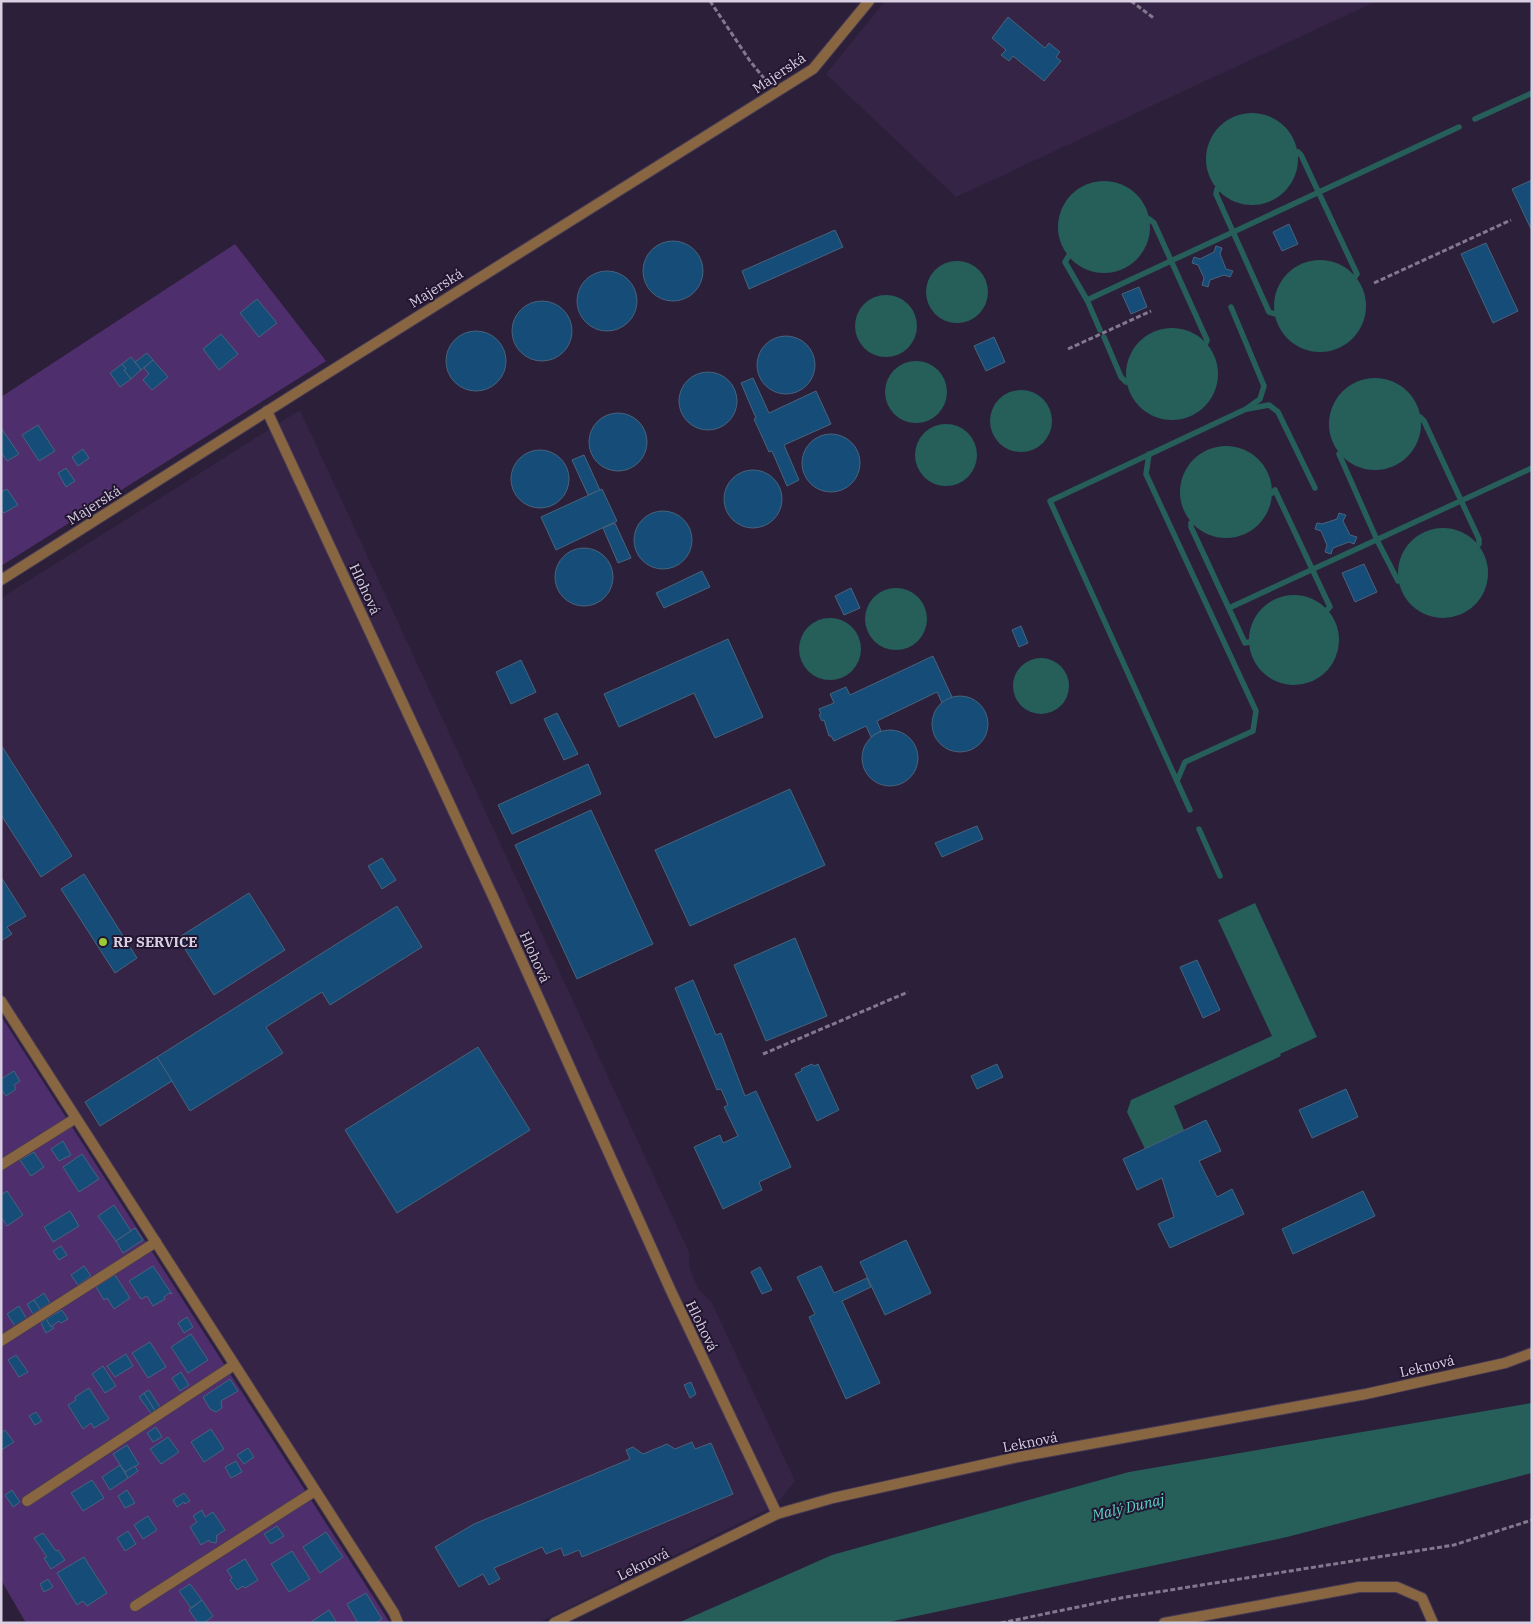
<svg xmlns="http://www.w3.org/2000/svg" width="1533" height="1624" viewBox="0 0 1533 1624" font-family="'IBM Plex Serif',serif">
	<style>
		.built { fill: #352445 }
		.green { fill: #4f2e6d }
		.water { fill: #265f5a }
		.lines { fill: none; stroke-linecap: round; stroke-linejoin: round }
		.stream { stroke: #265f5a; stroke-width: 5.5 }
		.building { fill: #164d78; stroke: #48637c }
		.lane-casing { stroke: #483b54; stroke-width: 12 }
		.street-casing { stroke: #483b54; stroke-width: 12 }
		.path { stroke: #83798f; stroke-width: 3; stroke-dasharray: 5 2.5; stroke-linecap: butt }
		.lane { stroke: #896642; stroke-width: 10 }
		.street { stroke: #896642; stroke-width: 10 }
		.poi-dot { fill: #9acb34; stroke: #22152f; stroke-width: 2 }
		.labels { text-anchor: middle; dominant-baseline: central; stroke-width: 4; stroke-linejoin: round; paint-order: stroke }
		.street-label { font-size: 14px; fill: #d8d0e2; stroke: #22152f }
		.poi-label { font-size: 14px; font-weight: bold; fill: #d8d0e2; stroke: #22152f; text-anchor: start }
		.water-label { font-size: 15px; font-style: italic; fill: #5dd5c9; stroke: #22152f }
	</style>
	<rect width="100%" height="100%" fill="#2c1f39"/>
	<g class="built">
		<path d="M885,1H1377L956,197L826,74Z"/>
		<path d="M300,410L689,1252V1268L699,1290L711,1301L795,1481L776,1505L538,1623H405L1,993V598Z"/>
	</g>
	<g class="green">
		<path d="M235,244L326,361L1,566V397Z"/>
		<path d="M1,1016L390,1623H26L1,1580Z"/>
	</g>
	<g class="water">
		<circle cx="1252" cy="159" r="46"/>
		<circle cx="1104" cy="227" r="46"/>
		<circle cx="1320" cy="306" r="46"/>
		<circle cx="957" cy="292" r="31"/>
		<circle cx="886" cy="326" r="31"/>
		<circle cx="1172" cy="374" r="46"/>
		<circle cx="916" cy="392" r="31"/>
		<circle cx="1375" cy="424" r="46"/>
		<circle cx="1021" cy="421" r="31"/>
		<circle cx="946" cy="455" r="31"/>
		<circle cx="1226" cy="492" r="46"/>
		<circle cx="1443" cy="573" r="45"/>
		<circle cx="896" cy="619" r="31"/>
		<circle cx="1294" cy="640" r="45"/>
		<circle cx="830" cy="649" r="31"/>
		<circle cx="1041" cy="686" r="28"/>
		<path d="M1255,903L1317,1037L1280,1054L1281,1056L1174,1106L1184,1130L1145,1149L1127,1112L1131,1100L1272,1036L1218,920Z"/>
		<path d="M1532,1403V1473L1287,1537L884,1623H678L832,1555L1129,1472Z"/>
	</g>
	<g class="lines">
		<g class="stream">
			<path d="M1475,119L1532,93"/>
			<path d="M1298,152L1301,155L1357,274L1355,277"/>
			<path d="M1217,189L1216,194L1269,312L1275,314"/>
			<path d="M1149,219L1154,223L1207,340L1206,343"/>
			<path d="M1068,257L1065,262L1087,300L1100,330"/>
			<path d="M1087,300L1459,127"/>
			<path d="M1104,337L1121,377L1126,382"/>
			<path d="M1247,409L1269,405L1278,412L1315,488"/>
			<path d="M1420,417L1424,421L1479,539V544"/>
			<path d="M1149,454L1146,474L1256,711L1253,731L1185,762L1177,781"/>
			<path d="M1339,454L1377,540L1398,581"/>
			<path d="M1272,493L1275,490L1330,607L1327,610"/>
			<path d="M1191,523V527L1245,643L1249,642"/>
			<path d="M1229,608L1532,468"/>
			<path d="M1190,810L1050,501L1246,409L1260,399L1264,386L1231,307"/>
			<path d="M1199,829L1220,876"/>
		</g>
	</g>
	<g class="building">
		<path d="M1008,17L1045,48L1049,43L1060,52L1056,57L1061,61L1044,81L1013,56L1009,61L1001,55L1006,50L992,38Z"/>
		<path d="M1532,180V231L1512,189Z"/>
		<path d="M1289,224L1298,244L1282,251L1273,232Z"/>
		<path d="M835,230L843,247L749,289L742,271Z"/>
		<circle cx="673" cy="271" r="30"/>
		<path d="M1486,243L1518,311L1493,323L1461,254Z"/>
		<path d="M1216,246L1222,248L1220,254L1226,269L1233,271L1230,277L1224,275L1210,280L1208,287L1202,285L1204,278L1198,265L1192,263L1194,257L1200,259L1214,252Z"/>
		<circle cx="607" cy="301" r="30"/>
		<path d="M1139,287L1147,307L1131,314L1122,294Z"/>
		<path d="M257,299L277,323L259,337L240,313Z"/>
		<circle cx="542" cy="331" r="30"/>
		<circle cx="476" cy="361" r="30"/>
		<path d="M221,334L238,354L219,370L203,349Z"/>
		<circle cx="786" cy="365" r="29"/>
		<path d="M994,337L1005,362L986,371L974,346Z"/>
		<path d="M147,353L153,360L141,370L135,362Z"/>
		<path d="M131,357L141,370L131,379L124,370L126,369L122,364Z"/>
		<path d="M153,360L168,377L152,390L143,380L149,374L144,368Z"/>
		<path d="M122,364L126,369L124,370L131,379L120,387L110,373Z"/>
		<circle cx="708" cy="401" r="29"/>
		<path d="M753,378L769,413L816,391L831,424L784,445L799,480L787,486L772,451L769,452L754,419L756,418L741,383Z"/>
		<circle cx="618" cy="442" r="29"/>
		<path d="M38,425L55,451L39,461L22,435Z"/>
		<path d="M1,428L19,454L7,461L1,452Z"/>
		<circle cx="831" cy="463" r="29"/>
		<path d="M83,449L89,458L78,466L72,457Z"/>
		<circle cx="540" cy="479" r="29"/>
		<path d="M584,455L600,490L588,495L572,460Z"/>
		<path d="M66,468L75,481L66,487L58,473Z"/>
		<circle cx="753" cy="499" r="29"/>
		<path d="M7,489L18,505L4,513L1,510V492Z"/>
		<path d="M602,489L617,521L556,550L541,517Z"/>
		<circle cx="663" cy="540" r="29"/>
		<path d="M1339,513L1346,515L1343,521L1350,535L1357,537L1354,544L1349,542L1333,548L1331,554L1325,552L1327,545L1321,531L1315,529L1317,523L1322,524L1337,519Z"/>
		<path d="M615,523L631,558L618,563L603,528Z"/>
		<circle cx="584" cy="577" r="29"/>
		<path d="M1364,564L1377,592L1355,602L1342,573Z"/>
		<path d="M702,571L710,587L664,608L656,593Z"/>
		<path d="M851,588L860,608L844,615L835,596Z"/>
		<path d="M1021,626L1028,643L1019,647L1012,630Z"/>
		<path d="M728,639L763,717L715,738L694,693L619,727L604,694Z"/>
		<path d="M933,656L952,697L942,703L937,692L877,721L881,731L871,737L866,726L834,741L831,736H829L824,720L822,721L819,715L821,714L819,709L834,703L830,694L846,687L850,695Z"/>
		<path d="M521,660L536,692L511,704L496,672Z"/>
		<circle cx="960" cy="724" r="28"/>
		<path d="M557,713L578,754L564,760L544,719Z"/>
		<circle cx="890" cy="758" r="28"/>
		<path d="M1,745L72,856L41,877L1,815Z"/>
		<path d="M588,764L601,794L512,834L498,805Z"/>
		<path d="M790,789L825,865L690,926L655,850Z"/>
		<path d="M591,810L653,944L577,979L515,845Z"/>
		<path d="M977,826L983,839L942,857L935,843Z"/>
		<path d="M382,858L396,880L382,889L368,866Z"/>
		<path d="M84,874L137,958L115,973L61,889Z"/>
		<path d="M1,877L26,916L7,927L12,934L1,941Z"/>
		<path d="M249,893L285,950L214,995L178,938Z"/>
		<path d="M397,906L422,947L330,1005L322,992L266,1027L283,1053L190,1111L157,1057Z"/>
		<path d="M795,938L827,1016L766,1041L734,965Z"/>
		<path d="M1197,960L1220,1010L1203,1018L1180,967Z"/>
		<path d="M693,980L716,1035L721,1033L745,1096L756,1091L791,1167L759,1182L762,1190L723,1209L694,1147L720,1135L723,1143L738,1136L724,1107L728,1105L721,1089L717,1090L675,988Z"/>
		<path d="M478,1047L530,1130L397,1213L345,1130Z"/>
		<path d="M157,1057L172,1081L100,1126L85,1102Z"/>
		<path d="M812,1064L814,1066L818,1064L839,1110L817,1121L795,1074L802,1071L801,1069Z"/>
		<path d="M997,1064L1003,1077L977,1089L971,1076Z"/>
		<path d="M14,1071L20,1081L14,1085L16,1089L6,1096L1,1089V1079Z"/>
		<path d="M1346,1089L1358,1117L1312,1138L1299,1110Z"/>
		<path d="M1206,1120L1221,1151L1199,1161L1217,1197L1232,1189L1244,1214L1170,1248L1158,1224L1174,1217L1162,1178L1137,1190L1123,1159Z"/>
		<path d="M63,1141L71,1155L59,1161L51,1149Z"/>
		<path d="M34,1152L44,1167L31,1176L20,1160Z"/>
		<path d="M82,1154L99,1179L79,1192L63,1167Z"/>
		<path d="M7,1191L23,1215L7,1226L1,1217V1195Z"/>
		<path d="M1363,1191L1375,1216L1293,1254L1282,1229Z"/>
		<path d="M114,1205L131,1231L116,1241L98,1216Z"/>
		<path d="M70,1211L79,1226L53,1242L44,1227Z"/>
		<path d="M135,1228L143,1240L123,1253L116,1241Z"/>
		<path d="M906,1240L931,1293L885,1315L860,1262Z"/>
		<path d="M61,1246L67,1255L59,1260L53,1251Z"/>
		<path d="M84,1266L91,1276L78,1285L71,1275Z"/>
		<path d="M153,1266L172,1294L169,1293L164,1297L165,1299L153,1306L147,1296L141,1299L129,1281Z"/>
		<path d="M821,1266L834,1293L867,1278L871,1287L842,1301L880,1383L846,1399L809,1317L815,1314L797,1277Z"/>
		<path d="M760,1267L772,1290L762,1294L751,1272Z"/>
		<path d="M115,1275L130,1298L114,1309L107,1298L104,1300L96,1287Z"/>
		<path d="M44,1293L50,1303L40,1309L34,1300Z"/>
		<path d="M34,1300L40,1309L33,1314L27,1304Z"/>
		<path d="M19,1306L27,1319L15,1326L7,1314Z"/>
		<path d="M62,1310L68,1319L61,1323L59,1321L51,1327L46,1319Z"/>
		<path d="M187,1317L193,1327L184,1333L178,1323Z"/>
		<path d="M46,1319L51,1327L52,1326L54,1328L46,1333L41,1323Z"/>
		<path d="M191,1334L208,1360L188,1373L171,1347Z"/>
		<path d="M150,1342L166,1367L148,1378L132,1353Z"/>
		<path d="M126,1354L133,1366L115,1377L107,1366Z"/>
		<path d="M16,1355L28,1372L19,1377L8,1360Z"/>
		<path d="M103,1366L116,1386L105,1393L92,1374Z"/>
		<path d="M181,1372L189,1385L180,1391L172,1378Z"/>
		<path d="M230,1379L238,1391L221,1401L222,1408L216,1412L210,1409L203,1397Z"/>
		<path d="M691,1382L696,1394L690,1398L684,1385Z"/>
		<path d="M89,1388L109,1419L94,1428L91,1423L83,1429L68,1405L76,1400L75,1397Z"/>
		<path d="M149,1390L160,1407L155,1411L144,1393Z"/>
		<path d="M144,1393L155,1411L151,1413L139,1397Z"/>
		<path d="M36,1412L42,1421L35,1425L29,1416Z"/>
		<path d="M156,1427L162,1437L153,1442L147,1433Z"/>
		<path d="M211,1429L224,1449L204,1462L191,1442Z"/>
		<path d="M5,1430L14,1442L1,1450V1433Z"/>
		<path d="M168,1437L179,1452L161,1464L150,1449Z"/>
		<path d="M692,1442L695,1449L711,1443L733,1494L582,1557L579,1550L564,1556L561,1548L546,1554L542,1547L494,1568L500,1579L489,1585L483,1574L459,1587L435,1547L474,1524L630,1459L626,1450L633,1447L643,1454L667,1444L675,1449Z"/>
		<path d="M127,1445L139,1464L125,1472L113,1454Z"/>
		<path d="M248,1448L254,1457L244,1464L237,1455Z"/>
		<path d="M236,1461L242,1472L231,1478L225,1467Z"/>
		<path d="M120,1465L128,1478L110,1490L102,1477Z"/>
		<path d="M135,1466L138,1471L128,1478L125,1472Z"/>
		<path d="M92,1480L104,1498L83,1511L71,1493Z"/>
		<path d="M12,1490L20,1502L13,1507L5,1495Z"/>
		<path d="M127,1490L135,1503L125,1508L118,1496Z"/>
		<path d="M184,1493L190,1501L185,1504L184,1502L177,1507L173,1500Z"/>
		<path d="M202,1510L205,1517L213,1512L225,1530L216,1536L217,1537L216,1543L210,1542L209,1540L201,1545L190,1527L197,1522L193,1516Z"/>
		<path d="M148,1516L157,1530L143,1539L134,1525Z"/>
		<path d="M277,1526L284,1536L271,1544L264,1534Z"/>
		<path d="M128,1531L136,1544L125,1551L117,1538Z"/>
		<path d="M326,1532L343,1557L320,1573L303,1547Z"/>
		<path d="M43,1533L56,1551L58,1550L65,1560L51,1569L44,1558L47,1557L34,1538Z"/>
		<path d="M292,1551L310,1579L289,1592L271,1564Z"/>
		<path d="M84,1557L107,1593L87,1606L83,1601L77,1605L57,1573Z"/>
		<path d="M245,1559L258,1580L245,1588L243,1586L237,1590L230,1580L232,1578L227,1570Z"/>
		<path d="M48,1579L53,1587L44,1592L40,1584Z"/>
		<path d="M190,1584L202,1600L191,1608L179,1591Z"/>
		<path d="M366,1593L382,1619L375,1623H358L347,1604Z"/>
		<path d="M202,1600L213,1616L204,1623H198L189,1610Z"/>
		<path d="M329,1610L337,1623H311V1622Z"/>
	</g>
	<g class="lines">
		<defs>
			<path id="lane" d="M1164,1623L1359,1587H1397L1422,1598L1433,1623"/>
			<g id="street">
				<path d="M267,411L495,901L671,1291L777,1514"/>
				<path d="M1,580L307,386L813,69L869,1"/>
				<path d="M1,1001L394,1613L398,1623"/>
				<path d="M1,1165L76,1118"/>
				<path d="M1,1341L156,1242"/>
				<path d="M27,1501L234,1365"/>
				<path d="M135,1606L315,1491"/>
				<path d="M554,1623L777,1514L833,1498L1018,1457L1366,1394L1505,1363L1532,1353"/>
			</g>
		</defs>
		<use href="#lane" class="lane-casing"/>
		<use href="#street" class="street-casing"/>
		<g class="path">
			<path d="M710,1L750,61L767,82"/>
			<path d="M1131,1L1155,19"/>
			<path d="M1374,283L1511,220"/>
			<path d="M1068,349L1151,311"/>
			<path d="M763,1054L908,992"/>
			<path d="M1001,1623L1126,1597L1454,1545L1532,1520"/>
		</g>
		<use href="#lane" class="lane"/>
		<use href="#street" class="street"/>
	</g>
	<circle class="poi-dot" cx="103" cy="942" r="5"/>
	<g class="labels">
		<g class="street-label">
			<text transform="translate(779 73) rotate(-34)">Majerská</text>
			<text transform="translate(436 288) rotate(-32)">Majerská</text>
			<text transform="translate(94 505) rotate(-32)">Majerská</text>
			<text transform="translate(365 589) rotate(65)">Hlohová</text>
			<text transform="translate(535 957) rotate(66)">Hlohová</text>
			<text transform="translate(702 1326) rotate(64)">Hlohová</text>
			<text transform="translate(1427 1366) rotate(-13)">Leknová</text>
			<text transform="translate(1030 1442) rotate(-11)">Leknová</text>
			<text transform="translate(643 1564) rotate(-26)">Leknová</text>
		</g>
		<g class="poi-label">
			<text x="113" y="942">RP SERVICE</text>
		</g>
		<g class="water-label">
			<text transform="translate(1128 1507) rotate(-13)">Malý Dunaj</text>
		</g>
	</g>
	<rect width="1533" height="1624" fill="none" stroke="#d8d0e2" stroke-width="5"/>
</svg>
